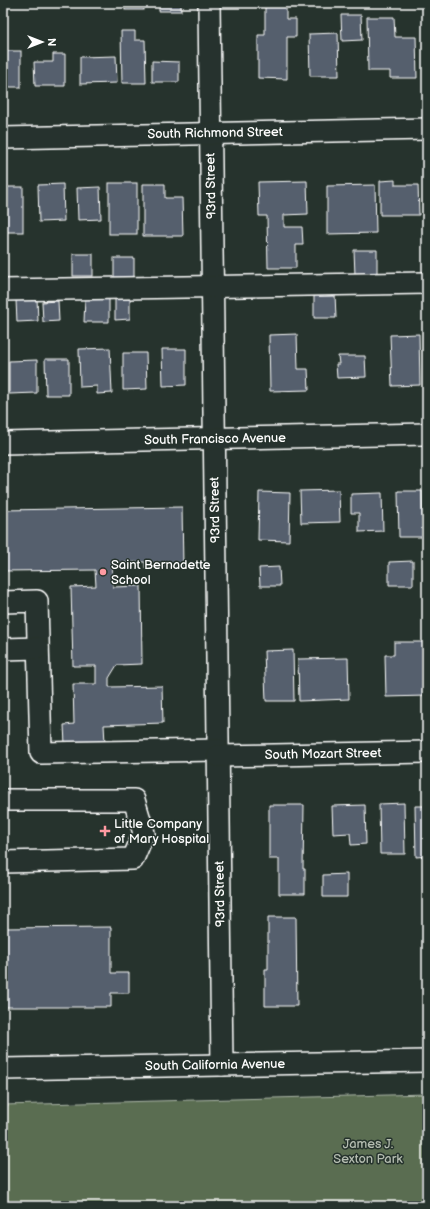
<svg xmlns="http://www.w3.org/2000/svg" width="430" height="1209" viewBox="0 0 430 1209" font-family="'Balsamiq Sans',sans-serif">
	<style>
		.green { fill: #5a6d51; stroke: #acb6a8 }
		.building { fill: #545f6d; stroke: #fff }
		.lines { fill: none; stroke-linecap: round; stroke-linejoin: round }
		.minor-casing { stroke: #fff; stroke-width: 24 }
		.minor { stroke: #26332d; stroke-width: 21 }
		.poi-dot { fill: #ff9aa2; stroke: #26332d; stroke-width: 1.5 }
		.labels { text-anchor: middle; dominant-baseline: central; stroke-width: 3; stroke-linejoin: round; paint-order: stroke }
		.street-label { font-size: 13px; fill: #fff; stroke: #26332d }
		.poi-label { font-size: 13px; fill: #fff; stroke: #26332d; text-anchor: start }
		.park-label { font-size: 13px; fill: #b5bdb1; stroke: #26332d }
	</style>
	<rect width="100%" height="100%" fill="#26332d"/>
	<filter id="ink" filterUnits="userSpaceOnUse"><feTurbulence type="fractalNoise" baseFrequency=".025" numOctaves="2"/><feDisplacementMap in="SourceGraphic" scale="8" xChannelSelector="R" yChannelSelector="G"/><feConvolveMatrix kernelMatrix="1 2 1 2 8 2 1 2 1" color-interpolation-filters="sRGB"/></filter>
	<g filter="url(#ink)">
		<path class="green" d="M427,1094V1206H3V1105Z"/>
		<g class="building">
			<rect x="125" y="3" width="19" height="7"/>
			<rect x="159" y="3" width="22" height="8"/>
			<path d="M265,3H286V19H296V37H287V79L258,78V35H265Z"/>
			<path d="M341,15H361L362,40L342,41Z"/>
			<path d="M367,17H394L395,37H416L417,78H390V71H368Z"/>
			<path d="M121,31H135V40H145L146,83H122Z"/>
			<path d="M338,33L339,76H310L309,34Z"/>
			<rect x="3" y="51" width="18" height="36"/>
			<path d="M53,54H65V86H35L34,62H53Z"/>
			<path d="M116,56L117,83L80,84V57Z"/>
			<path d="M152,61L179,62V82H152Z"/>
			<path d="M395,180V185H418L419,215H380V181Z"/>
			<path d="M307,181L308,214L284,215V227H302L303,245H296V268H268L267,216H259L258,182Z"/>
			<rect x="109" y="183" width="28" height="51"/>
			<path d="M63,184L64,221L39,222L38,185Z"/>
			<path d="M143,184H165V198H182L183,236H143Z"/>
			<path d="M375,185L376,233L327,234V186Z"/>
			<rect x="3" y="187" width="20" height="45"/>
			<path d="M100,187L101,219L78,220L77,188Z"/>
			<path d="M354,250H377V275H355Z"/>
			<rect x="73" y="254" width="20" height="22"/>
			<rect x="114" y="258" width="20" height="21"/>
			<path d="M314,294H335L336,318H314Z"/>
			<path d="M85,298H109V322H84Z"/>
			<path d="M37,299L38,321L17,322L16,300Z"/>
			<path d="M115,299H130V319L115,320Z"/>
			<path d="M58,301L59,321L43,322L42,302Z"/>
			<path d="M297,334L298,369H308L309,390L270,391L269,335Z"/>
			<path d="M419,334L420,385L392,386L390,335Z"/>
			<path d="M110,348L112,393L97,394V386L80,387L79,349Z"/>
			<path d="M162,349H186V385L163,386Z"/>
			<path d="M123,353H146L147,389L123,390Z"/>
			<path d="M338,356H365L366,377L337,378L336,364H339Z"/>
			<path d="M45,359H69V395H46Z"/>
			<path d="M37,360V393L9,394V361Z"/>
			<path d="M339,490L340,522L301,523L300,491Z"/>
			<path d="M398,491H422L423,537H399Z"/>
			<path d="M259,492L290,493L289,541L258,540Z"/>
			<path d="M382,493L383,531L359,532V513H351V494Z"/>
			<path d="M182,507L183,567L145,568V562L112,563L113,587L141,586L142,664L117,665L109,678V687L162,686L163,723L104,725L105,743L65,744L64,725L74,724L73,684H96V666H73L71,587L96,586L95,570L3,571V510Z"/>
			<path d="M413,561V585H389V562Z"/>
			<path d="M279,567L280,586H260L259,568Z"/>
			<path d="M394,642H425L426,696L386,697L385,655H394Z"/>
			<path d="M293,650L294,701H266L264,651Z"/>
			<path d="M348,658L349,699L299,701L298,659Z"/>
			<path d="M404,803L405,854H380L379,804Z"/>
			<path d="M269,805H304L303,869H305V894H279V859H269Z"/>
			<path d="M365,805L366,844L351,845L350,833L333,834L332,806Z"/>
			<path d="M415,806H427V856L416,857Z"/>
			<path d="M347,874V897H323V875Z"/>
			<path d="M268,917H296L297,1006H265V969H268Z"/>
			<path d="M111,927V973H129V993H111V1007H3V928Z"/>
		</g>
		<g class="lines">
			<defs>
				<g id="minor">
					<path d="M209,3L222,1065"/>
					<path d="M3,138L427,129"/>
					<path d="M3,290L427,283"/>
					<path d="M3,443L427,434"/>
					<path d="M3,602L37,601L41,753L218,750"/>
					<path d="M3,649L38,648"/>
					<path d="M218,756L427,752"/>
					<path d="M3,800H134L144,833L133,859L3,862"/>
					<path d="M3,1069L427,1061"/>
				</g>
			</defs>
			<use href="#minor" class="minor-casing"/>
			<use href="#minor" class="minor"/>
		</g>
	</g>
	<g class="poi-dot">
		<circle cx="103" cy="572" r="4"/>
		<path d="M103 825h4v4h4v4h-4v4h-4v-4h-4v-4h4z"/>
	</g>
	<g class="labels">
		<g class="street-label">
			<text transform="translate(215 133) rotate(-1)">South Richmond Street</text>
			<text transform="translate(211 186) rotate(-91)">93rd Street</text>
			<text transform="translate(215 439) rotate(-1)">South Francisco Avenue</text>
			<text transform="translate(215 510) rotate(-91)">93rd Street</text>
			<text transform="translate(323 754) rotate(-1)">South Mozart Street</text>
			<text transform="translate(220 894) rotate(-91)">93rd Street</text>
			<text transform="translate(215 1065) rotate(-1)">South California Avenue</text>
		</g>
		<g class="poi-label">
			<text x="111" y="565">Saint Bernadette<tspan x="111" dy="15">School</tspan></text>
			<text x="114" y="824">Little Company<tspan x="114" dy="15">of Mary Hospital</tspan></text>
		</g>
		<g class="park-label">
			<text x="368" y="1144">James J.<tspan x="368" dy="15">Sexton Park</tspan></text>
		</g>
	</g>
	<rect width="430" height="1209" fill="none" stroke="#26332d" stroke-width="16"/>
	<rect x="8" y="8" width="414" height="1193" fill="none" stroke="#fff" stroke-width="1.5" filter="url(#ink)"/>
	<g transform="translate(42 42) rotate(90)" stroke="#26332d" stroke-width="3" paint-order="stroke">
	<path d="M0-3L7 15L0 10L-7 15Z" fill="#ffffff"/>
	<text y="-6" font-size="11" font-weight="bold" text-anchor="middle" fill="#ffffff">N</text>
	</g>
</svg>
